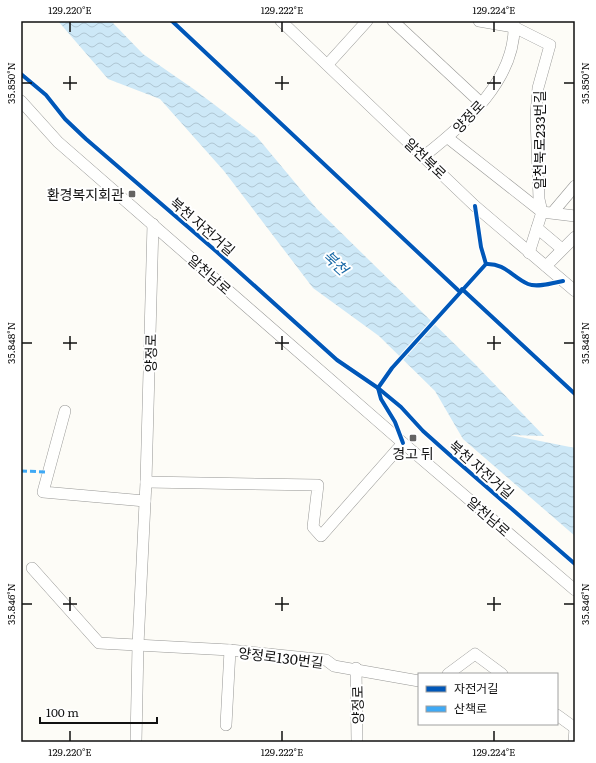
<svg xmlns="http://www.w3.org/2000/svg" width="596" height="763" viewBox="0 0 596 763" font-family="Literata,'Noto Sans KR',serif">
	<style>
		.water { fill: url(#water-waves) }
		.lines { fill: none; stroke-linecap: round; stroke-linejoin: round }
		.minor-casing { stroke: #979795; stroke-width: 12 }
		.minor { stroke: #fffffe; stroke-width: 11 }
		.quiet { stroke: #3fa9f5; stroke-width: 3; stroke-dasharray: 6 3; stroke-linecap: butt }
		.cycleway-casing { stroke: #fff; stroke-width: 6 }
		.cycleway { stroke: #0057b8; stroke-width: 4 }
		.ticks { fill: none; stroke: #111; stroke-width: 1.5 }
		.poi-dot { fill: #646362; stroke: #fff; stroke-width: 1.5 }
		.labels { text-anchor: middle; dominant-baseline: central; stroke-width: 4; stroke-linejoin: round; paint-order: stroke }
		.street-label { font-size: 14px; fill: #111; stroke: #fff }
		.poi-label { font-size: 14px; fill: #111; stroke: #fff; text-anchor: end }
		.water-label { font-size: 15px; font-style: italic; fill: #1768a6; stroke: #fff }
		.neatline { fill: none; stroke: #111; stroke-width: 1.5 }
		.ticks-label { font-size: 10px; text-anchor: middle; fill: #111 }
	</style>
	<defs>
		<pattern id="water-waves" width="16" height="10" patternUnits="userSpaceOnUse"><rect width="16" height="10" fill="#cde8f7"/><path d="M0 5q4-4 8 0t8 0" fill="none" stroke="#afc6d3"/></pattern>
	</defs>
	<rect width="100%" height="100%" fill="#fdfcf7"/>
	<path class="water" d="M58,21H111L143,54L195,90L257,137L317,209L474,363L544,436L510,435L575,448V536L463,439L435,391L379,336L313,288L224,171L160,99L108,79Z"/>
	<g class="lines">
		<defs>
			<g id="minor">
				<path d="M281,21L475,206L575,291"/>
				<path d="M393,21L481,103"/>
				<path d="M479,21L514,27L550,45L538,88L536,117L539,199L542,212L529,253"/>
				<path d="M328,64L367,21"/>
				<path d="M21,101L58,142L403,443L575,590"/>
				<path d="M448,138L542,212L575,216"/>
				<path d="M424,156C465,124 517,79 514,22"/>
				<path d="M553,212L575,186"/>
				<path d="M537,228L562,249"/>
				<path d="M546,266L575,237"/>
				<path d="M65,411L43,492L145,501"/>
				<path d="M146,482L318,485L313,527L321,536L403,443"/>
				<path d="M32,568L99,643L230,650L326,660L334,666L419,681"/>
				<path d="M356,668L357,742"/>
				<path d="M448,674L475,654L502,674"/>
				<path d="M557,715L575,728"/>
				<path d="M226,725L230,650"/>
				<path d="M136,742L138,645L146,482L153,224"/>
				<path d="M574,742L575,728"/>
			</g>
		</defs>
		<use href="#minor" class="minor-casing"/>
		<use href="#minor" class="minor"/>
		<path class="quiet" d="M21,471L47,472"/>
		<defs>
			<g id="cycleway">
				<path d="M172,21L459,291"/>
				<path d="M21,74L46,95L65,119L86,139L217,252L337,360L378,388L401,407L423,431L451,456L575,564"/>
				<path d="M475,206L481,247L486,264C505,263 512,277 528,284C537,288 553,283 563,281"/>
				<path d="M462,289L575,394"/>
				<path d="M403,443L395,422L381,399L378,388L392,368L486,264"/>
			</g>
		</defs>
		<use href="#cycleway" class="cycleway-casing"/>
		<use href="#cycleway" class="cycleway"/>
	</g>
	<path class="ticks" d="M70,22V32M282,22V32M494,22V32M70,76V90M282,76V90M494,76V90M22,83H32M63,83H77M275,83H289M487,83H501M564,83H574M70,336V350M282,336V350M494,336V350M22,343H32M63,343H77M275,343H289M487,343H501M564,343H574M70,597V611M282,597V611M494,597V611M22,604H32M63,604H77M275,604H289M487,604H501M564,604H574M70,731V741M282,731V741M494,731V741"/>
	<g class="poi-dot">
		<rect x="128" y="190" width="8" height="8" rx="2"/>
		<rect x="409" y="434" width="8" height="8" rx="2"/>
	</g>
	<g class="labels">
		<g class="street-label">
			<text transform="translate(468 116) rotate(-47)">양정로</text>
			<text transform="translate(539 140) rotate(-90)">알천북로233번길</text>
			<text transform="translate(426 158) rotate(44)">알천북로</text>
			<text transform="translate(203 226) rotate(41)">북천 자전거길</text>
			<text transform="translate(210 274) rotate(41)">알천남로</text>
			<text transform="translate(150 353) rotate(-89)">양정로</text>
			<text transform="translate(482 469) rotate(41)">북천 자전거길</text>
			<text transform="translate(489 516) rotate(41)">알천남로</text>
			<text transform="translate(281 657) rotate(7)">양정로130번길</text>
			<text transform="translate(357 705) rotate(-91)">양정로</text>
		</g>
		<g class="poi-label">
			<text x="124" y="194">환경복지회관</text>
			<text x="413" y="453" text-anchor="middle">경고 뒤</text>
		</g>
		<g class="water-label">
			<text transform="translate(336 262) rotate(43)">북천</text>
		</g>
	</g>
	<rect width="596" height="763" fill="none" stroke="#ffffff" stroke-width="44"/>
	<rect x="418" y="673" width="140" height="52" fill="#ffffff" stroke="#a0a0a0"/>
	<rect x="426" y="686" width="20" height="6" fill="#0057b8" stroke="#a0a0a0"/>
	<text x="454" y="693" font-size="12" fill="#111111">자전거길</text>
	<rect x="426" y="706" width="20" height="6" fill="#3fa9f5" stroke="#a0a0a0"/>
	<text x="454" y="713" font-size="12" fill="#111111">산책로</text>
	<path d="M40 717v6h117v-6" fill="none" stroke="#111111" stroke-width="2"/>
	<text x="46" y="717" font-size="12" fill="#111111" stroke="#ffffff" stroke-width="3" paint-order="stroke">100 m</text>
	<rect x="22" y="22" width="552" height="719" class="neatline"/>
	<g class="ticks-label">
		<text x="70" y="14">129.220°E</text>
		<text x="282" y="14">129.222°E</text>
		<text x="494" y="14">129.224°E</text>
		<text transform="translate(11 83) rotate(-90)" y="4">35.850°N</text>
		<text transform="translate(585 83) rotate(-90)" y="4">35.850°N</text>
		<text transform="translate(11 343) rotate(-90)" y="4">35.848°N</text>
		<text transform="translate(585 343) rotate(-90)" y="4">35.848°N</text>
		<text transform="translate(11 604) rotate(-90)" y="4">35.846°N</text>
		<text transform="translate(585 604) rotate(-90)" y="4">35.846°N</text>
		<text x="70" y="756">129.220°E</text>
		<text x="282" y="756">129.222°E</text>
		<text x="494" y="756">129.224°E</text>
	</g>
</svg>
